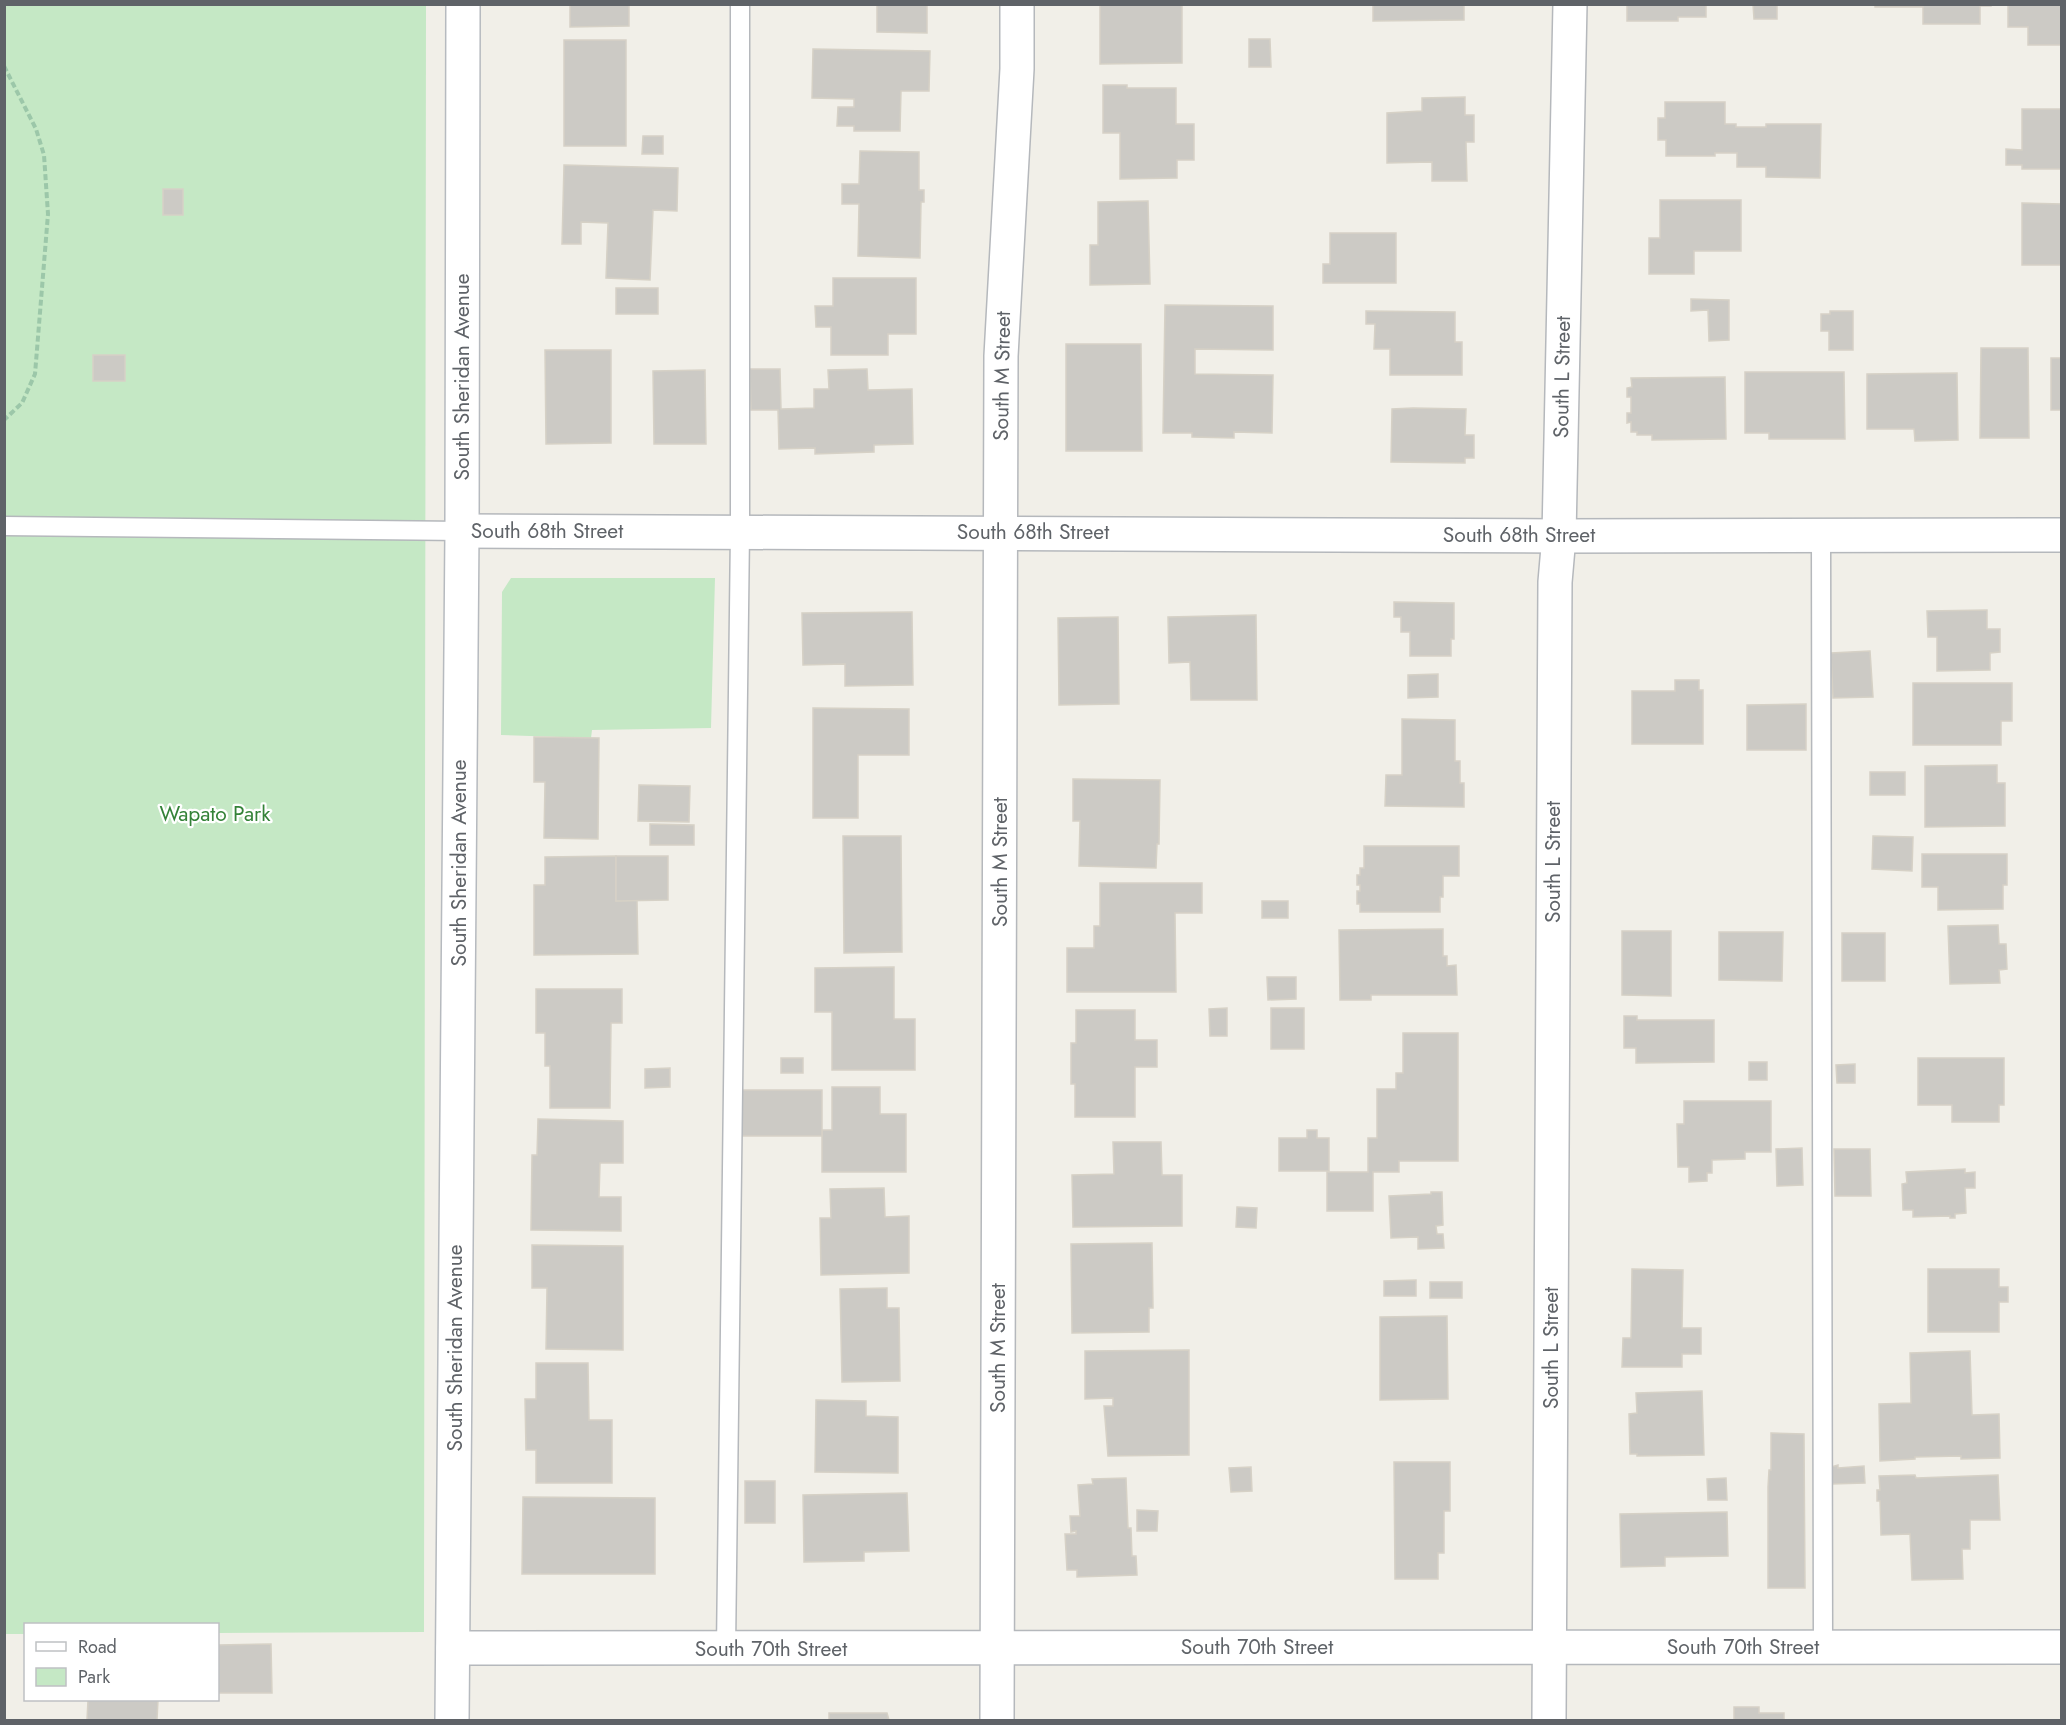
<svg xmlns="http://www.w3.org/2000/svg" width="2066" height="1725" viewBox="0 0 2066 1725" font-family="Jost,sans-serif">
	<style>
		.green { fill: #c5e8c5 }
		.building { fill: #cccac5; stroke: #d6d1c6; stroke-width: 1.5 }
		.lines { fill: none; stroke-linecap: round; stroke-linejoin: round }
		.lane-casing { stroke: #b5b8bc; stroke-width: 21 }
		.street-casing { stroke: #b5b8bc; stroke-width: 36 }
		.secondary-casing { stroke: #b6babf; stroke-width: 36 }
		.path { stroke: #9cc7a9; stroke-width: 4; stroke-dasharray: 6 3; stroke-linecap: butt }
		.lane { stroke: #fff; stroke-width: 18 }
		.street { stroke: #fff; stroke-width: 33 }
		.secondary { stroke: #fff; stroke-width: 33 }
		.labels { text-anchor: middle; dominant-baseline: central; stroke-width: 4.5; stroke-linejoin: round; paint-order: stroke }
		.street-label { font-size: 21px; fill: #5f6368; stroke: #fff }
		.park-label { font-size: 21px; fill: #348238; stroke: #fff }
	</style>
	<rect width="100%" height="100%" fill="#f1efe8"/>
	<g class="green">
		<path d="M4,5H426L424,1632L218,1633V1624H26L25,1634H5Z"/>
		<path d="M511,578H715L711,728L592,730L591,738L501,735L502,592Z"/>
	</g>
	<g class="building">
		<path d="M570,4H629V26L570,27Z"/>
		<path d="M877,4H927V33L877,32Z"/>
		<path d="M1100,4H1182V63L1100,64Z"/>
		<path d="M1373,4H1464V20L1373,21Z"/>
		<path d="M1627,4H1706V17H1678V21H1627Z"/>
		<path d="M1753,4H1777V19H1754Z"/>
		<path d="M1875,4H1991V6H1980V24H1923V7H1875Z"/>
		<path d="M2008,4H2062V45H2028V27H2008Z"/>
		<path d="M1249,39H1270L1271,67H1249Z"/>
		<rect x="564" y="40" width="62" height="106"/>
		<path d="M813,49L930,51L929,91H901L900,131H854V126H837L838,107H854V99L812,98Z"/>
		<path d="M1103,85H1127V88H1176V124H1194V160H1177V178L1120,179V133H1103Z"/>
		<path d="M1465,97V115H1474V142H1466L1467,181H1432V162L1387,163V113L1422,111V98Z"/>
		<path d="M1665,102H1725V124H1736V127H1766V124H1821L1820,178L1766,177V167H1737V153H1715V156H1666V140H1658V118H1665Z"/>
		<path d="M2022,109H2062V169H2022V165H2006V149L2022,150Z"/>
		<path d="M643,136H663V154H642Z"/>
		<path d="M860,151L919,152V190H924V202H921L920,258L858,256L859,204H842V184H859Z"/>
		<path d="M564,165L678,168L677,211L653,210L650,280L606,278L608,223L581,222V244H562Z"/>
		<rect x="163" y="189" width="20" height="26"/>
		<path d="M1660,200H1741V251H1694V274H1649V238H1660Z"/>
		<path d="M1148,201L1150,284L1090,285V245H1098V202Z"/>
		<path d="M2022,203L2062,204V265H2022Z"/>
		<path d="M1330,233H1396V283H1323V264H1330Z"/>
		<path d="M833,278H916V334H888V355H831V327H816L815,306H833Z"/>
		<rect x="616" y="288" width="42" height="26"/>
		<path d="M1691,299L1729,300V340L1709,341L1708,310L1691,311Z"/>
		<path d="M1165,305L1273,306V350L1195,349V374L1273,375L1272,433L1234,432V438L1192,437V433H1163Z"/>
		<path d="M1366,311L1455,312V342H1462V375H1390V349H1374L1375,324H1366Z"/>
		<path d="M1830,311H1853V350H1829V331H1821V314H1830Z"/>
		<path d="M1066,344H1141L1142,451H1066Z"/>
		<path d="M1981,348H2028L2029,438H1980Z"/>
		<path d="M545,350H611V443L546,444Z"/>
		<rect x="93" y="355" width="32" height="26"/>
		<rect x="2051" y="358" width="11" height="52"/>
		<path d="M750,369H780L781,409L814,408V389H829L828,370L867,369L868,390L912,389L913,444L874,445V452L815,454V448L779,449L778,410H751Z"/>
		<path d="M705,370L706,444H654L653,371Z"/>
		<path d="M1745,372H1844L1845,439H1769V433H1745Z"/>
		<path d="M1957,373L1958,440L1915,441L1914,429H1867V374Z"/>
		<path d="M1725,377L1726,439L1652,440V435H1637V432H1631V422L1627,423V413H1631V397H1627V388L1632,387L1631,378Z"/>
		<path d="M1413,408L1466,409L1465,435H1474V458H1465V463L1391,462L1392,409Z"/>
		<path d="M1394,602L1454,603V639H1451V656H1410V632H1401V617H1394Z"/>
		<path d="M1987,610V629H2000V652L1990,653V670L1937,671V637H1928L1927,611Z"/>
		<path d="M912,612L913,685L845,686V664L803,665L802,613Z"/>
		<path d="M1256,615L1257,700H1191L1190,662L1169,663L1168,617Z"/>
		<path d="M1118,617L1119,704L1059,705L1058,618Z"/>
		<path d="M1870,651L1873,697L1833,698L1831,653Z"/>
		<path d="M1438,674V697L1408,698V675Z"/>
		<path d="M1675,680H1699V690H1703V744H1632V691H1675Z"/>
		<path d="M1913,683H2012V721H2001V745H1913Z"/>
		<path d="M1806,704V750H1747V705Z"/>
		<path d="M813,708L909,709V755H858V818H813Z"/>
		<path d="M1402,719L1455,720V761H1460V783H1464V807L1385,806L1386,775H1402Z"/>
		<path d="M534,737L599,738L598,839L544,838L545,782H534Z"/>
		<path d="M1997,765V783H2005V826L1925,827V766Z"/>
		<rect x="1870" y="772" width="35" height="23"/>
		<path d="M1073,779L1160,780L1159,844H1157L1156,868L1079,866L1080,821H1073Z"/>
		<path d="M639,785L690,786L689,822L638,821Z"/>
		<path d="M650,824L694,825V845H650Z"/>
		<path d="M843,836H901L902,952L844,953Z"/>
		<path d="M1873,836L1913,837L1912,871L1872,869Z"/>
		<path d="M1364,846H1459V876H1443V897H1440V912H1360V904H1357V891H1360V885H1357V875H1360V868H1364Z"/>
		<path d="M1922,854H2007V885H2003V909L1938,910V887H1922Z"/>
		<path d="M616,856V901L637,900L638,954L534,955V885H545V857Z"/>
		<path d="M616,856H668V900L616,901Z"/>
		<path d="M1100,883H1202V913H1175L1176,992H1067V948H1094V926H1100Z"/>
		<rect x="1262" y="901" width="26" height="17"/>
		<path d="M1998,925L1999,944H2006L2007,969L1999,970L2000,983L1950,984L1948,926Z"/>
		<path d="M1443,929V956H1447V966L1456,965L1457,995H1371V1000H1340L1339,930Z"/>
		<path d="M1622,931H1671V996L1622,995Z"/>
		<path d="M1719,932H1783L1782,981L1719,980Z"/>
		<rect x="1842" y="933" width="43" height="48"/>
		<path d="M894,967V1019H915V1070H832V1012H815V968Z"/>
		<path d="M1267,977H1296V999L1268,1000Z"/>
		<path d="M536,989H622V1023H611L610,1108H550V1066H545V1033H536Z"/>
		<path d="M1227,1008V1036H1210L1209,1009Z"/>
		<rect x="1271" y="1008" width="33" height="41"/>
		<path d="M1076,1010H1135V1040H1157V1067H1135V1117H1075V1084H1071V1043H1076Z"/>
		<path d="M1624,1016H1637V1020H1714V1062L1636,1063V1048H1624Z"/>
		<path d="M1403,1033H1458V1161H1399V1172H1373V1211H1327V1172H1368V1138H1377V1089H1396V1073H1403Z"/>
		<rect x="781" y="1058" width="22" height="15"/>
		<path d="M1918,1058H2004V1105H1999V1122H1952V1105H1918Z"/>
		<rect x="1749" y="1062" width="18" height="18"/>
		<path d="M1855,1064V1083H1837L1836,1065Z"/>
		<path d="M670,1068V1087L645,1088V1069Z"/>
		<path d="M832,1087H880V1114H906V1172H822V1130H832Z"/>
		<path d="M736,1090H822V1136H735Z"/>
		<path d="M1684,1101H1771V1152H1745V1159L1712,1160V1173H1707V1181L1689,1182V1167H1678L1677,1124H1684Z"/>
		<path d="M538,1119L623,1121V1163H600L599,1197H621V1231L531,1230L532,1155H537Z"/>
		<path d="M1307,1130H1317V1138H1329V1171H1279V1138H1307Z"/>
		<path d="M1113,1142H1161L1162,1175H1182V1226L1073,1227L1072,1175L1114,1174Z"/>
		<path d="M1802,1148L1803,1185L1777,1186L1776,1149Z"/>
		<path d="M1834,1149H1870L1871,1196H1835Z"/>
		<path d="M1965,1169V1173L1975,1172V1188H1965L1966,1213L1955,1214V1218H1950V1216L1913,1217V1210H1903L1902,1184L1907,1183L1906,1172Z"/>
		<path d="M884,1188L885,1217L909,1216V1273L821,1275L820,1218H831L830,1189Z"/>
		<path d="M1431,1192H1442L1443,1225L1436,1226L1437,1234H1443L1444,1248L1418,1249V1237L1391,1238L1389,1196L1431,1194Z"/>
		<path d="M1237,1207L1257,1208L1256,1228L1236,1227Z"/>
		<path d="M1152,1243L1153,1308H1149V1332L1072,1333L1071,1244Z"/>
		<path d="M532,1245L623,1246V1350L546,1349L547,1288H532Z"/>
		<path d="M1632,1269L1683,1270L1682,1328H1701V1354H1682V1367H1622L1623,1338H1631Z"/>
		<path d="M1928,1269H1999V1287H2008V1302H1999V1332H1928Z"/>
		<path d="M1416,1280V1296H1384V1281Z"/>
		<rect x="1430" y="1282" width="32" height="16"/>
		<path d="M887,1288V1308H899L900,1381L842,1382L840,1289Z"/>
		<path d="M1447,1316L1448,1399L1380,1400V1317Z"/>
		<path d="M1189,1350V1455L1108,1456L1104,1406H1113V1398L1085,1399V1351Z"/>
		<path d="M1970,1351L1972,1415L1999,1414L2000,1458L1961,1459V1456L1915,1457V1459L1880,1461L1879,1404L1911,1403L1910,1353Z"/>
		<path d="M536,1363H588L589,1420H612V1483H536V1450H526L525,1399H536Z"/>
		<path d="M1702,1391L1704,1455L1637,1456V1454H1630L1629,1414L1637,1413L1636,1393Z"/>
		<path d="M816,1400L866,1401V1416L898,1417V1473L815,1472Z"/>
		<path d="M1771,1433L1804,1434L1805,1588H1768V1487L1769,1470H1771Z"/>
		<path d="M1394,1462H1450V1511H1444V1553H1438V1579H1395Z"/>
		<path d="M1838,1465V1468L1864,1466L1865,1483L1832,1484L1831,1467Z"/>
		<path d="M1251,1467L1252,1491L1231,1492L1229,1468Z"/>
		<path d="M1915,1475L1916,1478L1998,1475L2000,1520H1970V1549H1962L1963,1579L1912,1580L1910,1534L1881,1535L1880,1501H1877V1490H1880L1879,1476Z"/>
		<path d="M1126,1478L1128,1528H1131L1132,1556H1136L1137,1575L1077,1577V1570H1067L1065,1534H1076V1531L1071,1532L1070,1516H1080L1078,1485L1093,1484L1092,1479Z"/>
		<path d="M1726,1478L1727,1500H1708L1707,1479Z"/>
		<rect x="745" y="1481" width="30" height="42"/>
		<path d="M907,1493L909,1551L864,1552V1561L804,1562L803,1495Z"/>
		<path d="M523,1497L655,1498V1574H522Z"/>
		<path d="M1137,1510L1158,1511L1157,1531H1137Z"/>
		<path d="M1727,1512L1728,1556L1665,1557V1566L1621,1567L1620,1514Z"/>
		<path d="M271,1644L272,1693H218V1645Z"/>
		<path d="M88,1700H158L157,1720H87Z"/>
		<path d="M1734,1707H1759V1713H1784V1720H1734Z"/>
		<path d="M829,1713H887L889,1720H790H829Z"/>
	</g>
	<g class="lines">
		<defs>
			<g id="lane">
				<path d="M4,526L462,531"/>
				<path d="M1821,535L1823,1647"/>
				<path d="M726,1649L740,531V4"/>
			</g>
			<g id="street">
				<path d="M462,531L1559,536L2062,535"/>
				<path d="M453,1648L2062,1647"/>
				<path d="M997,1720L1001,356L1017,69V4"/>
				<path d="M1549,1720L1555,582L1559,536L1570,4"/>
			</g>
			<path id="secondary" d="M452,1720L462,531L463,4"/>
		</defs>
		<use href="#lane" class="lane-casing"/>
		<use href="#street" class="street-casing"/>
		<use href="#secondary" class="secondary-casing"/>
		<path class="path" d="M4,66L36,129L44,155L48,214L35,374L22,403L4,420"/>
		<use href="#lane" class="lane"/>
		<use href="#street" class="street"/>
		<use href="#secondary" class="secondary"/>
	</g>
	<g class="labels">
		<g class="street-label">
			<text transform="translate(1002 376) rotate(-89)">South M Street</text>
			<text transform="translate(462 377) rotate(-90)">South Sheridan Avenue</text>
			<text transform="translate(1562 377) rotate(-89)">South L Street</text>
			<text x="547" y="531">South 68th Street</text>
			<text x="1033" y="532">South 68th Street</text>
			<text x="1519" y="535">South 68th Street</text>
			<text transform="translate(1000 862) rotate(-90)">South M Street</text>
			<text transform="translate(1553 862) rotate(-90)">South L Street</text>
			<text transform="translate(459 863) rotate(-90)">South Sheridan Avenue</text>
			<text transform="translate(455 1348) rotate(-90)">South Sheridan Avenue</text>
			<text transform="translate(998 1348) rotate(-90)">South M Street</text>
			<text transform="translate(1551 1348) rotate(-90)">South L Street</text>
			<text x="1257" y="1647">South 70th Street</text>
			<text x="1743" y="1647">South 70th Street</text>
			<text x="771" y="1649">South 70th Street</text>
		</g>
		<g class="park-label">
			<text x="215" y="814">Wapato Park</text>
		</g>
	</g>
	<rect width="2066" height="1725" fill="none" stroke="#5f6368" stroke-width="12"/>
	<rect x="24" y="1623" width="195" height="78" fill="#ffffff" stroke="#bfc1c3" stroke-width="1.5"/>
	<rect x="36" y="1642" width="30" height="9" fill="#ffffff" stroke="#bfc1c3" stroke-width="1.5"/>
	<text x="78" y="1653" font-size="18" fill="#5f6368">Road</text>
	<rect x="36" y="1668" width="30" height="18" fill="#c5e8c5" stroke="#bfc1c3" stroke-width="1.5"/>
	<text x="78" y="1683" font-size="18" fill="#5f6368">Park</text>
</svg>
